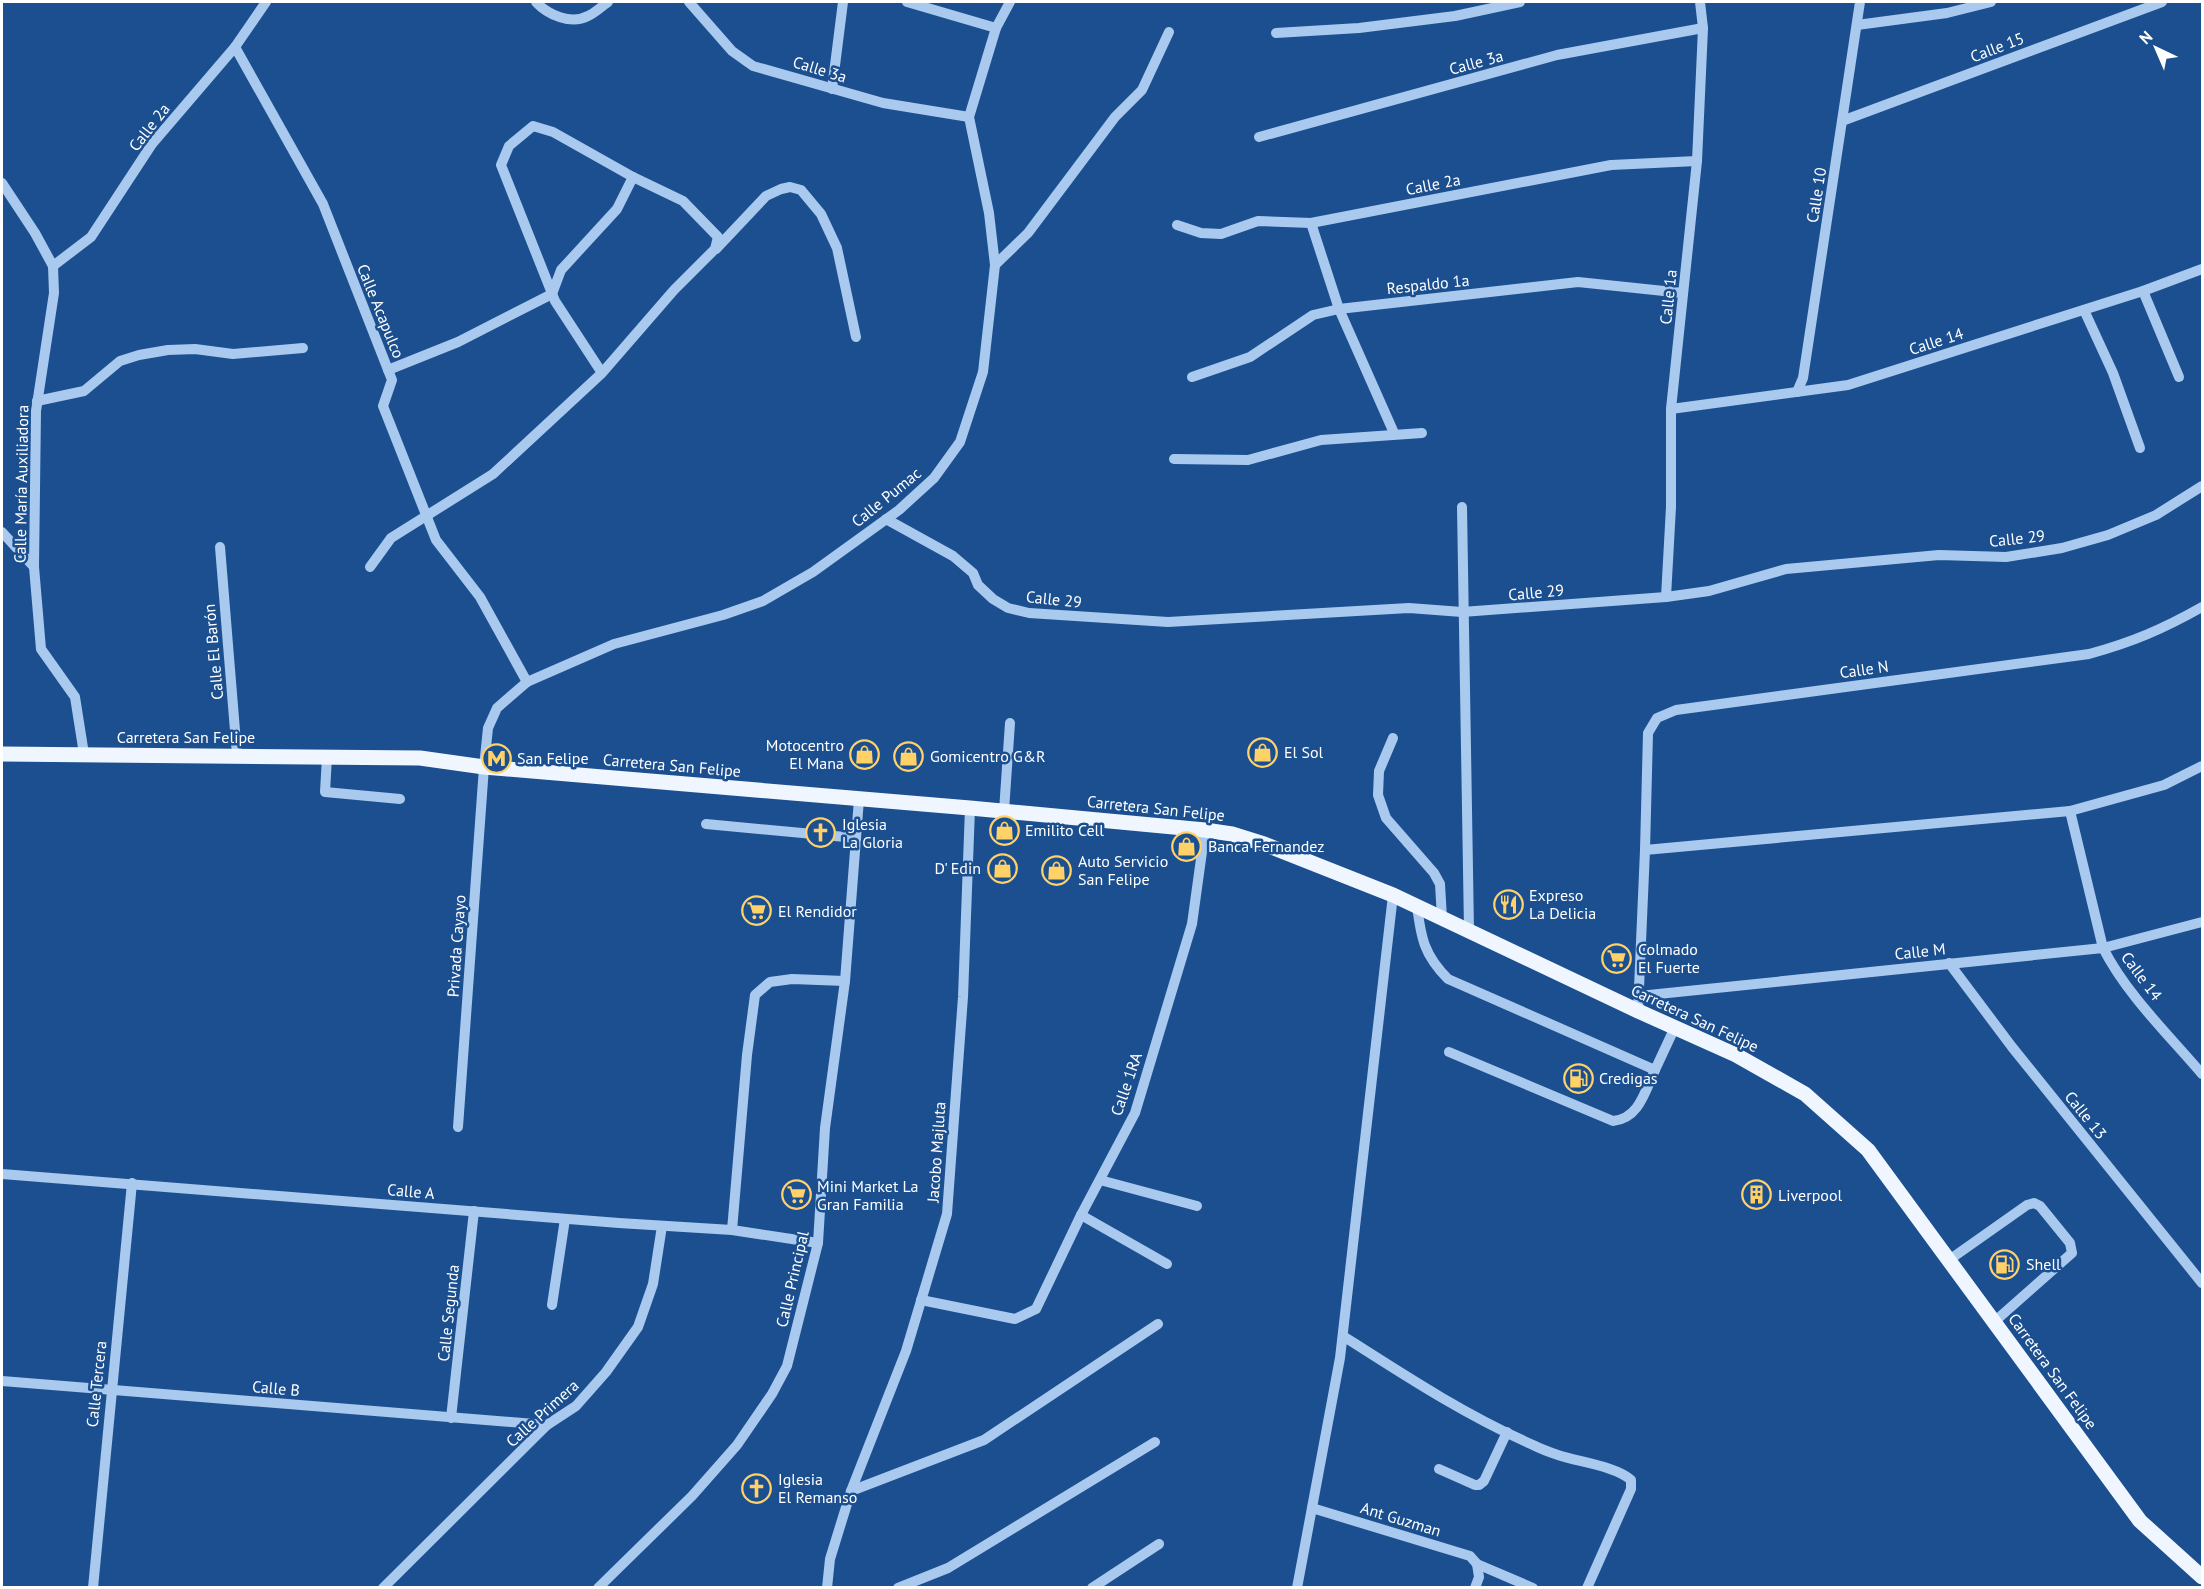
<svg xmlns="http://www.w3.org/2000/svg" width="2204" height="1589" viewBox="0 0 2204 1589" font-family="'PT Sans',sans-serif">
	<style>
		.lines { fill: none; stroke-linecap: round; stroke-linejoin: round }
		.minor { stroke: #a9c9ee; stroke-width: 10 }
		.major { stroke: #f0f6ff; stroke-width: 15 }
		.labels { text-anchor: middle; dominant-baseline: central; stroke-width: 5; stroke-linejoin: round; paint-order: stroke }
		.street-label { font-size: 16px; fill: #fff; stroke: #1b4f8f }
		.poi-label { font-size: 16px; fill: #fff; stroke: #1b4f8f; text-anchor: start }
	</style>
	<rect width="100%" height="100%" fill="#1b4f8f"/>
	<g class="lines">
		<g class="minor">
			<path d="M536,2C548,15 571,25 588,16C595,13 602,6 608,2"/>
			<path d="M689,2L732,51L753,66L883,103L969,117"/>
			<path d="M907,2L996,28"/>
			<path d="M1857,25L1947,13L1991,2"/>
			<path d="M1276,33L1359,28L1455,16L1520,2"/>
			<path d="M235,47L323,204L392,380L383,406L436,540L480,597L527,682"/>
			<path d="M832,89L843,2"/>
			<path d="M1842,121L2162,2"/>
			<path d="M1259,137L1557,55L1703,28"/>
			<path d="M2,183L35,233L53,266L54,293L36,411L34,567L41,649L75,697L84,754"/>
			<path d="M1311,223L1339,309L1394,433"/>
			<path d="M1177,225L1201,233L1221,234L1258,221L1311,223L1611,165L1697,161"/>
			<path d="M716,249L766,196L781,189L790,187L801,190L821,214L837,248L856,337"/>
			<path d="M995,265L1028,233L1115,117L1142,90L1169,32"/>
			<path d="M53,266L91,237L152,144L235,47L266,2"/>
			<path d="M2143,291L2179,377"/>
			<path d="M2084,310L2113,373L2140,448"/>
			<path d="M388,370L458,342L552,294L561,270L617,209L633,177"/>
			<path d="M1192,377L1250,357L1313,315L1339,309L1578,282L1683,293"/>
			<path d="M1797,392L1803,378L1860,2"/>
			<path d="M37,401L84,391L120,361L139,355L168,350L195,349L233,354L303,348"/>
			<path d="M1671,409L1848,385L2143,291L2202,269"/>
			<path d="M1174,459L1248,460L1321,440L1422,433"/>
			<path d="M1462,507L1469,930"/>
			<path d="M886,519L953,556L973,573L978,585L993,599L1008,608L1029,613L1168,622L1409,608L1462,612L1666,597L1709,591L1786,569L1939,555L2006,557L2062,548L2108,535L2156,515L2202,486"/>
			<path d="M2,532L34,567"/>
			<path d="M220,547L237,755"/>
			<path d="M370,567L391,538L493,474L602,373L555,301L501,165L509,146L533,126L553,132L633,177L683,201L718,237L715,249L674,290L602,373"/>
			<path d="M1666,597L1671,507V409L1697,161L1703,28L1700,2"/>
			<path d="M1393,738L1379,771L1378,795L1386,818L1434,873L1440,884L1442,918"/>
			<path d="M327,757L325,792L400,799"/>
			<path d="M1004,811L1010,723"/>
			<path d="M2070,811L2103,948C2127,995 2168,1034 2202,1074"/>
			<path d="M706,824L856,838"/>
			<path d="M1645,850L2070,811L2164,785L2202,766"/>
			<path d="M1417,906C1421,938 1424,955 1448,979L1655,1070L1675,1027"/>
			<path d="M1949,963L2012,1047L2202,1283"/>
			<path d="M1639,996L2103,948L2202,922"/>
			<path d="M1638,1011L1645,850L1648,733L1657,718L1676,710L2089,654C2133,642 2163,629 2202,607"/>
			<path d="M1449,1052L1613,1121C1639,1119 1645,1091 1655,1070"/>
			<path d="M458,1127L484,767L488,728L497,708L527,682L614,644L723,615L763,601L813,572L899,510L934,478L960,442L983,372L995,265L989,213L969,117L996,28L1010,2"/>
			<path d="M2,1174L619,1223L732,1230L818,1243"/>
			<path d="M1100,1180L1197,1206"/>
			<path d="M1081,1215L1167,1264"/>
			<path d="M732,1230L747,1055L755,995L770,982L792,979L845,981"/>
			<path d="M1949,1260L2027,1205L2034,1203L2040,1206L2070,1243L2072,1253L1994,1322"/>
			<path d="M921,1300L1015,1319L1036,1309L1081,1215L1135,1113L1192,924L1205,830"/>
			<path d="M552,1305L565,1219"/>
			<path d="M1343,1336C1404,1375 1465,1415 1533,1445C1541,1449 1549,1452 1558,1455C1578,1462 1616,1466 1631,1480V1489L1587,1588"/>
			<path d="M2,1381L547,1425"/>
			<path d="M451,1418L474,1211"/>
			<path d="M1439,1469L1475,1485H1479L1484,1481L1507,1432"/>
			<path d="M851,1491L984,1440L1158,1324"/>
			<path d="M1312,1508L1470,1556L1477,1564L1533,1588"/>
			<path d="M93,1588L132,1183"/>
			<path d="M383,1588L547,1425L576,1406L606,1372L638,1327L653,1284L662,1226"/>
			<path d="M598,1588L692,1496L737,1445L772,1394L787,1366L818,1243L825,1128L845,981L859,799"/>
			<path d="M827,1588L830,1559L851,1491L906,1351L947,1214L963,997L970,808"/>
			<path d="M898,1588L948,1568L1155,1442"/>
			<path d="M1092,1588L1159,1544"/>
			<path d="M1297,1588L1340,1358L1393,895"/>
			<path d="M1475,1588L1479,1577L1477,1564"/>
		</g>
		<path class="major" d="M2,754L420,758L484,767L970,808L1205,830L1232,834L1264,844L1393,895L1638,1011L1736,1055L1805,1094L1868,1150L2140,1521L2202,1577"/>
	</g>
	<defs>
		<symbol id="shop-ring" viewBox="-11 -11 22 22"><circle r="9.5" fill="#1b4f8f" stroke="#ffd166" stroke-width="1.5"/><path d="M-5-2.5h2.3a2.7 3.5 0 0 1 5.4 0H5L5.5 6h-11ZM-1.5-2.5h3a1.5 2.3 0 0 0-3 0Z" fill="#ffd166"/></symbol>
		<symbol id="metro-ring" viewBox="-11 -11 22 22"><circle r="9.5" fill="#1b4f8f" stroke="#ffd166" stroke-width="1.5"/><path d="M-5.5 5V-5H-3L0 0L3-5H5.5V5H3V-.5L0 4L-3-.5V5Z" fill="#ffd166"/></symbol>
		<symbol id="church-ring" viewBox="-11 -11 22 22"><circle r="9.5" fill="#1b4f8f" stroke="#ffd166" stroke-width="1.5"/><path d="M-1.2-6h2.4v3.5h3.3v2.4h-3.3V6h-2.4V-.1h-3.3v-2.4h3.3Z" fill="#ffd166"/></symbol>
		<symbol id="restaurant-ring" viewBox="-11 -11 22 22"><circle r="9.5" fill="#1b4f8f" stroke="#ffd166" stroke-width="1.5"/><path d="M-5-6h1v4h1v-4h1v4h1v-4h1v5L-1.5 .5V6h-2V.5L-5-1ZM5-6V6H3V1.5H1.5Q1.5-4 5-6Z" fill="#ffd166"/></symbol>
		<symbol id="supermarket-ring" viewBox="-11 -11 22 22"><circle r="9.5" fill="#1b4f8f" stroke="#ffd166" stroke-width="1.5"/><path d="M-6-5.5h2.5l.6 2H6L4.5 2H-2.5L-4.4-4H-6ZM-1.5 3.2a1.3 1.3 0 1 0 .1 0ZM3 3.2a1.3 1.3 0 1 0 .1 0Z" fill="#ffd166"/></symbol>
		<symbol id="fuel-ring" viewBox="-11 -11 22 22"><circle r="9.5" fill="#1b4f8f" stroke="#ffd166" stroke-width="1.5"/><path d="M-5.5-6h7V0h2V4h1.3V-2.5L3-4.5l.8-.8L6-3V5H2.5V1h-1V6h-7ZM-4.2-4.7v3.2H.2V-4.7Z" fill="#ffd166"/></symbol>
		<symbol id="building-ring" viewBox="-11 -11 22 22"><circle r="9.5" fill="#1b4f8f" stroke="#ffd166" stroke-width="1.5"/><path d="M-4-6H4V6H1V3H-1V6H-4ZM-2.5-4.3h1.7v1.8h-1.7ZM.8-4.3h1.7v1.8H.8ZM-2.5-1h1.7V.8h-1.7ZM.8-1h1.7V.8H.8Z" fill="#ffd166"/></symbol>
	</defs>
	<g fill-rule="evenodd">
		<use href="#shop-ring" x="1246" y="736" width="33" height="33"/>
		<use href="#shop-ring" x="848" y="738" width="33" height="33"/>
		<use href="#shop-ring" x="892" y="740" width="33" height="33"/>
		<use href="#metro-ring" x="480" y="742" width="33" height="33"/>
		<use href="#shop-ring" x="988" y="814" width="33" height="33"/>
		<use href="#church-ring" x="804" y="816" width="33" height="33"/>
		<use href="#shop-ring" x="1170" y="830" width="33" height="33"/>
		<use href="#shop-ring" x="986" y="852" width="33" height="33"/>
		<use href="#shop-ring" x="1040" y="854" width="33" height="33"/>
		<use href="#restaurant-ring" x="1492" y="888" width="33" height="33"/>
		<use href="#supermarket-ring" x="740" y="894" width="33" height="33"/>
		<use href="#supermarket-ring" x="1600" y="942" width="33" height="33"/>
		<use href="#fuel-ring" x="1562" y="1062" width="33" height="33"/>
		<use href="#supermarket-ring" x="780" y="1178" width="33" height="33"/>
		<use href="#building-ring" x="1740" y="1178" width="33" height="33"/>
		<use href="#fuel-ring" x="1988" y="1248" width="33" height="33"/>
		<use href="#church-ring" x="740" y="1472" width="33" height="33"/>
	</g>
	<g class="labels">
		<g class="street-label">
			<text transform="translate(1997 47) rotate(-21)">Calle 15</text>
			<text transform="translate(1476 62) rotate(-15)">Calle 3a</text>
			<text transform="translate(820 69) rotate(17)">Calle 3a</text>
			<text transform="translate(149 127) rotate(-52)">Calle 2a</text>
			<text transform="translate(1433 184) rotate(-11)">Calle 2a</text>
			<text transform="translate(1816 195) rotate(-81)">Calle 10</text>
			<text transform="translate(1428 284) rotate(-6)">Respaldo 1a</text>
			<text transform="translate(1668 297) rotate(-84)">Calle 1a</text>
			<text transform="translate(381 311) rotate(68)">Calle Acapulco</text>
			<text transform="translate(1936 341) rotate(-18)">Calle 14</text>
			<text transform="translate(21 484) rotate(-89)">Calle María Auxiliadora</text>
			<text transform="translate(886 497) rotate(-39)">Calle Pumac</text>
			<text transform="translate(2017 538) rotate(-6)">Calle 29</text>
			<text transform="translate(1536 592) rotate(-5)">Calle 29</text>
			<text transform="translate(1054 599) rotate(6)">Calle 29</text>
			<text transform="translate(213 652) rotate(-95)">Calle El Barón</text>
			<text transform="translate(1864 669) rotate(-8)">Calle N</text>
			<text x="186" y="737">Carretera San Felipe</text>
			<text transform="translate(672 765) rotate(5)">Carretera San Felipe</text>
			<text transform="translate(1156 808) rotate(6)">Carretera San Felipe</text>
			<text transform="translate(456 946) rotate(-86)">Privada Cayayo</text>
			<text transform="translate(1920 951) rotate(-6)">Calle M</text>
			<text transform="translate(2142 976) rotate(53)">Calle 14</text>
			<text transform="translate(1695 1018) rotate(25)">Carretera San Felipe</text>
			<text transform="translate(1126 1084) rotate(-71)">Calle 1RA</text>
			<text transform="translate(2086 1115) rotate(51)">Calle 13</text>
			<text transform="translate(936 1152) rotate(-86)">Jacobo Majluta</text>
			<text transform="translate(411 1191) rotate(5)">Calle A</text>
			<text transform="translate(792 1279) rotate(-77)">Calle Principal</text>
			<text transform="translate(448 1313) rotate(-84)">Calle Segunda</text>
			<text transform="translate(2053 1371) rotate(54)">Carretera San Felipe</text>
			<text transform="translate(96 1384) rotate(-84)">Calle Tercera</text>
			<text transform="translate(276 1388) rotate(5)">Calle B</text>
			<text transform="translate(542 1413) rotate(-42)">Calle Primera</text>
			<text transform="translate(1401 1519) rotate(17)">Ant Guzman</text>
		</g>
		<g class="poi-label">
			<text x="844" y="745" text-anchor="end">Motocentro<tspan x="844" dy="18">El Mana</tspan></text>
			<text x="1284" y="752">El Sol</text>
			<text x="930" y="756">Gomicentro G&amp;R</text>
			<text x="517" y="758">San Felipe</text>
			<text x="842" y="824">Iglesia<tspan x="842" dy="18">La Gloria</tspan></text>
			<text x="1025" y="830">Emilito Cell</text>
			<text x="1208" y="846">Banca Fernandez</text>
			<text x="1078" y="861">Auto Servicio<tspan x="1078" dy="18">San Felipe</tspan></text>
			<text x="981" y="868" text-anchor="end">D' Edin</text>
			<text x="1529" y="895">Expreso<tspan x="1529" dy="18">La Delicia</tspan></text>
			<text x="778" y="911">El Rendidor</text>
			<text x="1638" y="949">Colmado<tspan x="1638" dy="18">El Fuerte</tspan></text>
			<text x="1599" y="1078">Credigas</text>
			<text x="817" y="1186">Mini Market La<tspan x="817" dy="18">Gran Familia</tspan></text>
			<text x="1778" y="1195">Liverpool</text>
			<text x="2026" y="1264">Shell</text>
			<text x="778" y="1479">Iglesia<tspan x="778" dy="18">El Remanso</tspan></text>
		</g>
	</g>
	<rect width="2204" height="1589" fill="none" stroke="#ffffff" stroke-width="6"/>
	<g transform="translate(2156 48) rotate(316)" stroke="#1b4f8f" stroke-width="4.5" paint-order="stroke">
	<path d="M0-4.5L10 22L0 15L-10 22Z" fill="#ffffff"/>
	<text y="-9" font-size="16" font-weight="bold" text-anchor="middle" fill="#ffffff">N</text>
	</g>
</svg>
